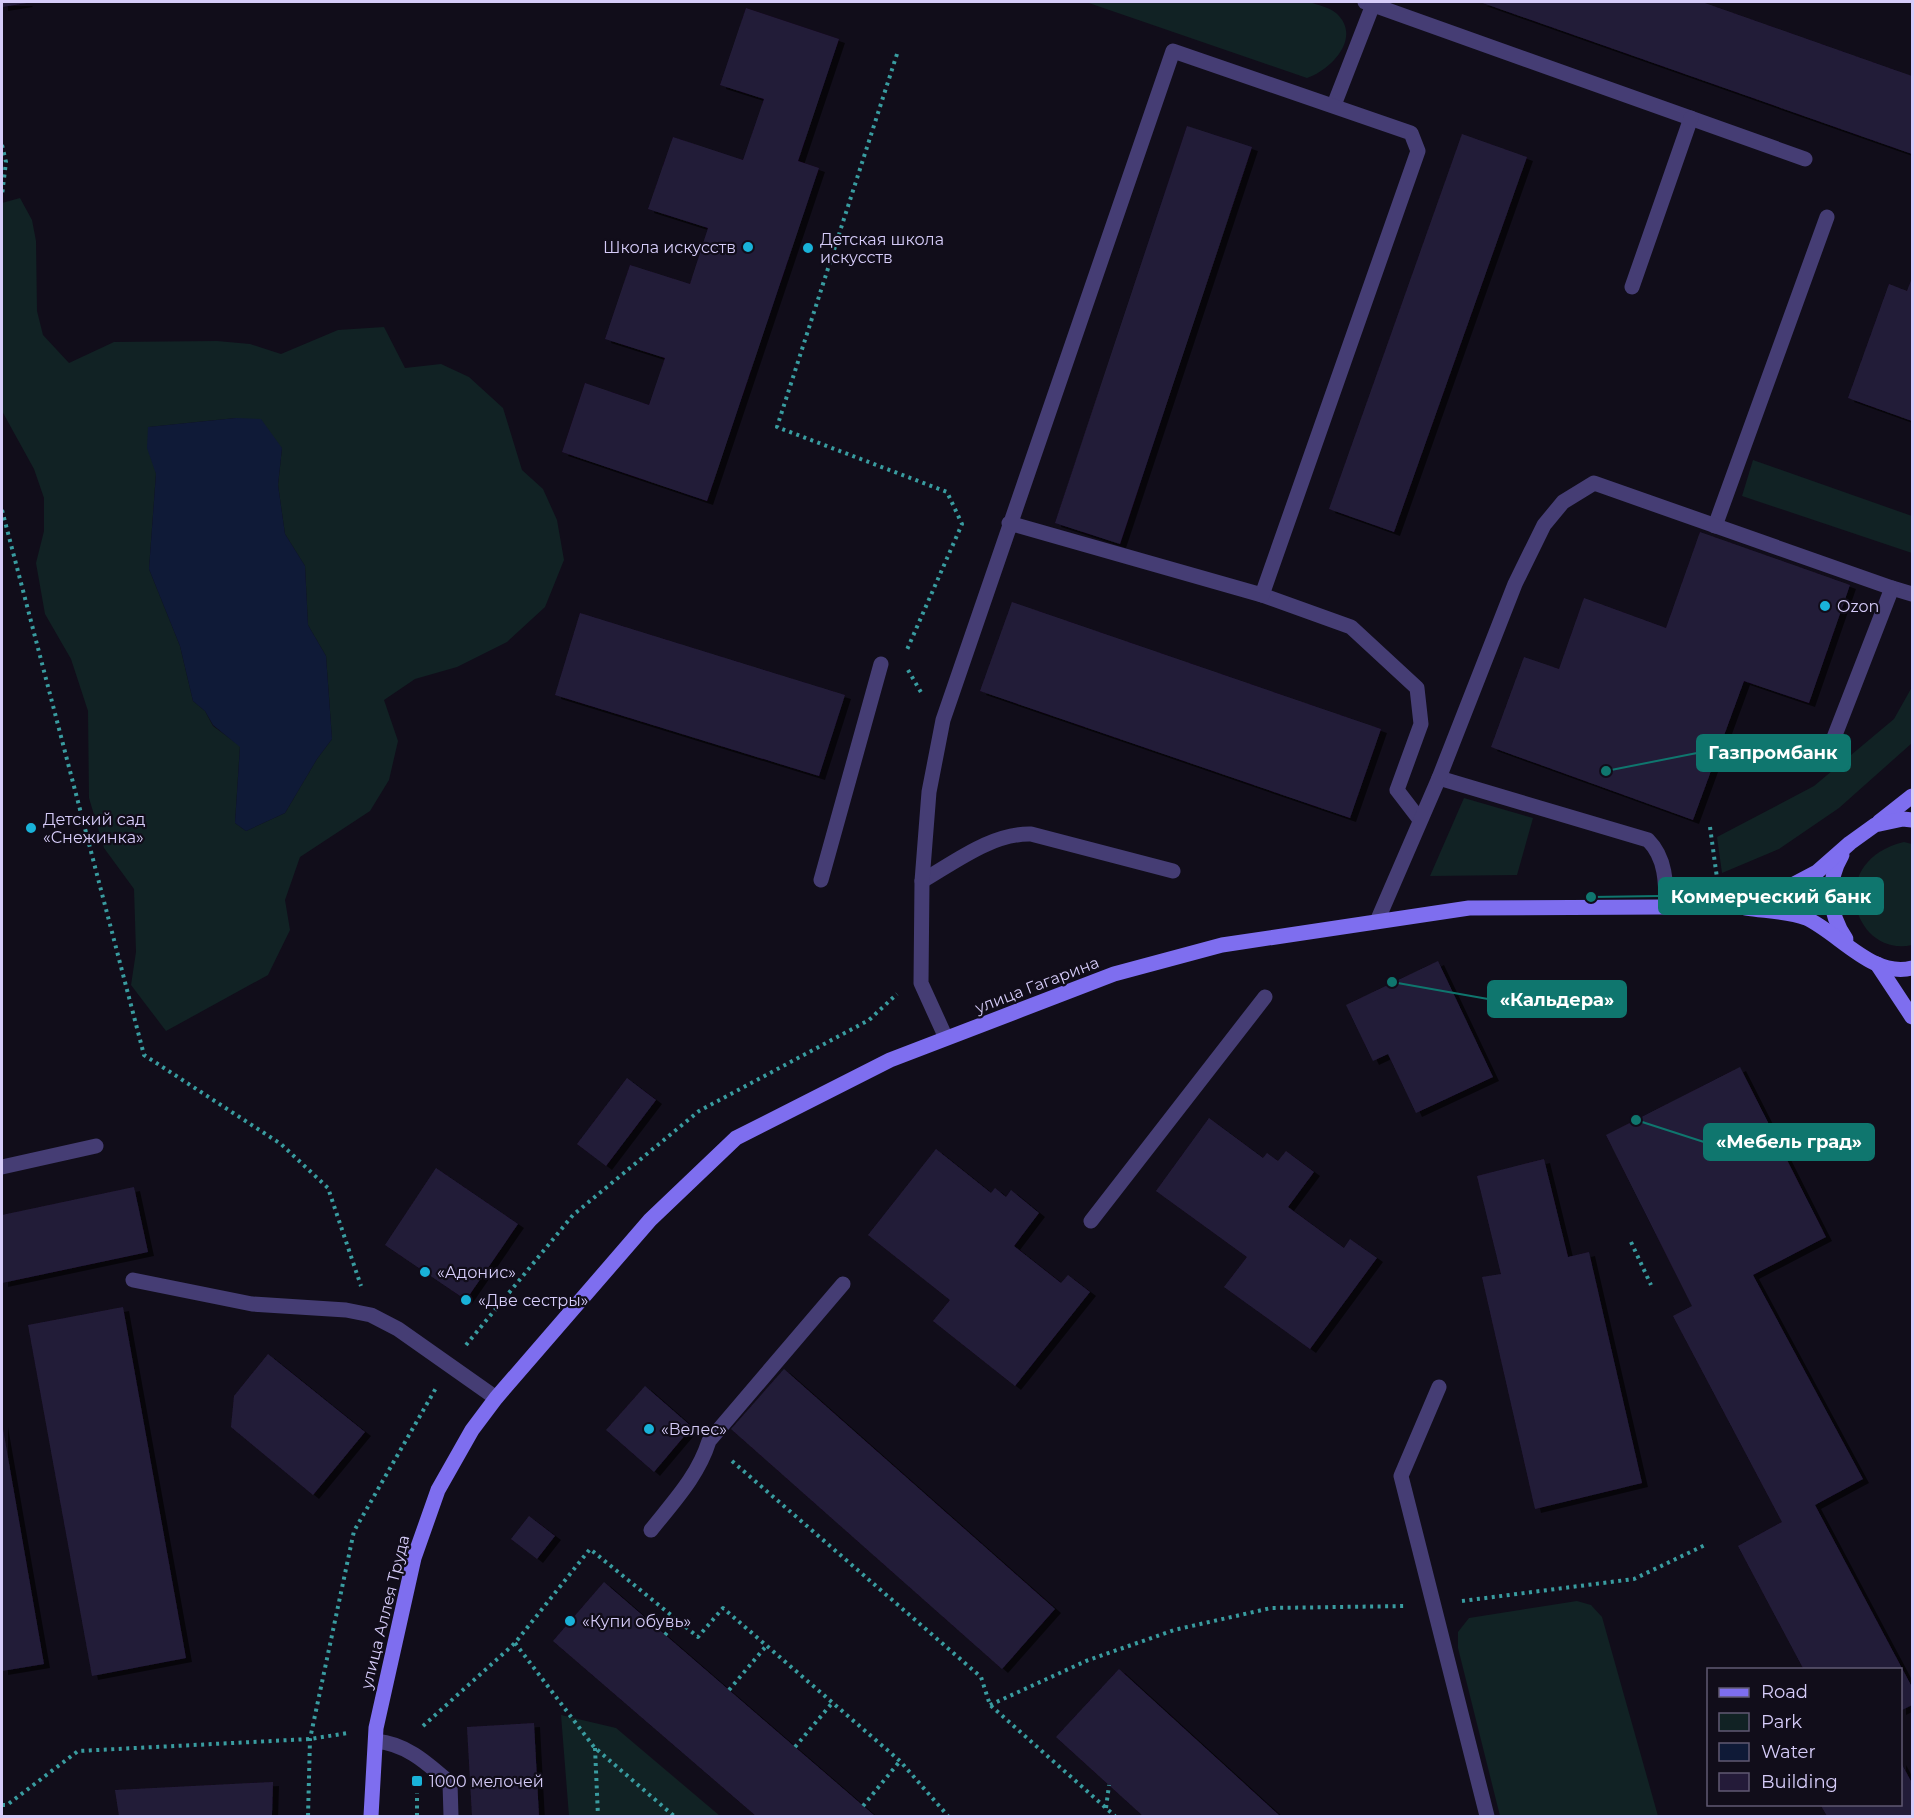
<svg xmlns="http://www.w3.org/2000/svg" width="1914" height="1818" viewBox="0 0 1914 1818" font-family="Montserrat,sans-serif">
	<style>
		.green { fill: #112224; fill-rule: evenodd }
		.water { fill: #0f1a37 }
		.building { fill: #241b39; filter: url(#shadow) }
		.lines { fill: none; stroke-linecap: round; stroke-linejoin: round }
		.path { stroke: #399ca0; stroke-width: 4; stroke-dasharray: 3 4.5; stroke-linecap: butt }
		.lane { stroke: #453d74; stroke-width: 15 }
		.secondary { stroke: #7e6eef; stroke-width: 15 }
		.poi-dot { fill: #19b2d9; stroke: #110d1a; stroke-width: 2 }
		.labels { text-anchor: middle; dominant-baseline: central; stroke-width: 4.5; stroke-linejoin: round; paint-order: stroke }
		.poi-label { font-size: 16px; fill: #d6ccf9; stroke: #110d1a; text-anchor: start }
		.street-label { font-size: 16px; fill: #d6ccf9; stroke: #110d1a }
		.leader { fill: none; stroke: #0f766e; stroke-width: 2 }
		.callout-dot { fill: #0f766e; stroke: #110d1a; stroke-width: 2 }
		.callout { fill: #0f766e; stroke: #0f766e; stroke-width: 2 }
		.callout-label { font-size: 18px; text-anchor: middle; font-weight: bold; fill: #fff }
	</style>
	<defs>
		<filter id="shadow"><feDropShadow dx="6" dy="4" stdDeviation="0" flood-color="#0009"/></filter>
	</defs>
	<rect width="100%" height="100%" fill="#110d1a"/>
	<g class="green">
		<path d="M1086,2H1309C1318,5 1329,7 1336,13C1363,37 1331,70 1307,78Z"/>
		<path d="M20,198L32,220L36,241L37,311L43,335L69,363L114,342L217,341L250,344L281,354L338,330L384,327L405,368L441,364L469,377L503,408L522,470L543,489L557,520L564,560L545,607L507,642L457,667L415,679L384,700L398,741L389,780L370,811L300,857L285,900L290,930L268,975L166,1031L131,985L136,952L134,889L104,848L89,798L88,711L71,659L45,614L36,563L44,531V498L34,469L2,411V203ZM236,418L282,448L278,485L285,534L305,566L308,625L326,656L332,739L317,759L285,813L246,831L235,823L240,746L213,726L205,711L193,701L180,646L149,569L156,474L149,427Z"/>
		<path d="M1753,460L1912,516V553L1742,496Z"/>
		<path d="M1912,687V743L1839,808L1779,849L1722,873L1717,837L1814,786L1894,719Z"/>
		<path d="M1464,798L1533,818L1517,875L1430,876Z"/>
		<path d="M1904,842L1912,844V945C1853,958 1824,861 1904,842Z"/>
		<path d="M1577,1601L1591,1605L1602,1617L1658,1816H1500L1458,1648V1632L1469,1618Z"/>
		<path d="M561,1715L616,1728L720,1816H569Z"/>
	</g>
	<path class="water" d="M236,418L261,419L282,448L278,485L285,534L305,566L308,625L326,656L332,739L317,759L285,813L246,831L235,823L240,747L213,725L205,711L193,701L180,646L149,569L156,474L147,448L148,427Z"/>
	<g class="building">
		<path d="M2,2H26L27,3L2,7Z"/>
		<path d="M1480,2H1702L1892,69L1912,76V154Z"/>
		<path d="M746,8L839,39L798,161L819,168L707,501L562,452L585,383L649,405L665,358L605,339L630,265L690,284L708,228L648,209L673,137L743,160L764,99L720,85Z"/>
		<path d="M1187,126L1252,147L1120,544L1055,523Z"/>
		<path d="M1462,134L1527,157L1394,532L1329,509Z"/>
		<path d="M1912,278V421L1848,398L1889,284L1907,291Z"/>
		<path d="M1700,532L1850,585L1809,703L1744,681L1693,820L1491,747L1524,657L1559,669L1584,598L1666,628Z"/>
		<path d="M1012,602L1381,729L1350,818L980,691Z"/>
		<path d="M580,613L845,695L819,776L555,695Z"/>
		<path d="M1438,961L1493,1077L1416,1113L1388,1054L1373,1061L1346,1005Z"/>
		<path d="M1740,1067L1826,1237L1753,1275L1863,1479L1815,1505L1912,1687V1705L1900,1711V1670H1804L1738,1546L1782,1522L1673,1316L1692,1306L1606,1135Z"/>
		<path d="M627,1078L656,1100L606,1166L577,1144Z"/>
		<path d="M1209,1118L1263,1158L1267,1153L1278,1161L1286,1151L1314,1172L1288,1207L1344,1248L1350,1239L1377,1258L1310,1349L1224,1287L1247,1257L1156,1191Z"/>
		<path d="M936,1149L991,1193L995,1188L1006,1197L1011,1190L1039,1213L1014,1246L1061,1283L1068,1275L1090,1292L1015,1386L933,1321L950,1300L868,1235Z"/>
		<path d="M1544,1159L1568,1257L1589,1252L1642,1483L1535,1509L1482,1277L1501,1274L1477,1176Z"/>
		<path d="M436,1168L518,1224L466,1300L385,1245Z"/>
		<path d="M134,1187L148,1252L2,1283V1215Z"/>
		<path d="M123,1307L186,1658L92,1676L28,1325Z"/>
		<path d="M268,1354L365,1432L313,1495L231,1427L234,1396Z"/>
		<path d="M784,1369L1055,1609L1002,1669L731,1429Z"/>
		<path d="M645,1386L692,1427L654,1472L606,1430Z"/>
		<path d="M2,1423L44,1664L2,1671Z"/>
		<path d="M529,1516L555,1536L537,1559L511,1539Z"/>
		<path d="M604,1582L729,1690L875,1816H756L553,1641Z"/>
		<path d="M1119,1669L1280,1816H1143L1056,1737Z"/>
		<path d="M534,1723L539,1816H472L467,1727Z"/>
		<path d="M1900,1761L1912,1783V1816H1827L1820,1804H1900Z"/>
		<path d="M273,1782L272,1816H119L115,1790Z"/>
	</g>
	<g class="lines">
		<g class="path">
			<path d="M897,54L777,427L947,492L962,524L906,652"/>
			<path d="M2,145L6,162L2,195"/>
			<path d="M2,510L144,1055L281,1144L328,1188L361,1286"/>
			<path d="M908,670L922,694"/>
			<path d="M1710,827L1717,878"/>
			<path d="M1631,1242L1651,1285"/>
			<path d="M466,1345L573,1215L699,1111L869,1020L897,994"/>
			<path d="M732,1461L981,1677L990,1705L1115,1816"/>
			<path d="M1462,1601L1634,1579L1705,1545"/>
			<path d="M665,1635L677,1620"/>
			<path d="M515,1643L594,1747L674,1816"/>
			<path d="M729,1690L767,1645"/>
			<path d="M990,1705L1086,1661L1174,1630L1271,1608L1407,1606"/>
			<path d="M423,1726L515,1643L590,1549L698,1637L723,1608L900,1761L948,1816"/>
			<path d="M795,1747L833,1702"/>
			<path d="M595,1748L598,1816"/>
			<path d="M2,1805H7L78,1751L310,1739L348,1733"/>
			<path d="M863,1806L900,1761"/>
			<path d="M1106,1808L1109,1785"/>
			<path d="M308,1816L310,1739L354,1531L436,1388"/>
			<path d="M417,1816V1793"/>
		</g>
		<g class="lane">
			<path d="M1365,2L1805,159"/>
			<path d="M1334,105L1374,2"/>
			<path d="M1632,287L1691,118"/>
			<path d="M1715,526L1827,217"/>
			<path d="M1892,588L1912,594"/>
			<path d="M1262,595L1351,627L1417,688L1421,724L1397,790L1420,820"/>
			<path d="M1439,778L1648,840C1666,858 1666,883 1666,907"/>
			<path d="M821,880L881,664"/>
			<path d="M922,881C955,862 992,833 1031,834L1173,871"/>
			<path d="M1378,919L1439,778L1515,584L1544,525L1563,502L1594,483L1892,588L1828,753"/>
			<path d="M946,1038L921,983L922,881L929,792L943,720L1173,51L1411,133L1418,151L1262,595L1009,523"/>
			<path d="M2,1167L96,1146"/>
			<path d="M1091,1221L1265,997"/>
			<path d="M133,1280L252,1304L346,1310L371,1315L398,1329L496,1398"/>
			<path d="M1439,1387L1401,1476L1487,1816"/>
			<path d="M651,1530C674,1501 698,1476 709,1441L843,1284"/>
			<path d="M376,1741C407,1744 427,1763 450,1783L451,1816"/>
		</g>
		<g class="secondary">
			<path d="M1879,822L1912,796"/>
			<path d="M1842,855C1826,882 1828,913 1846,939"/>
			<path d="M1746,908C1765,911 1788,911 1806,918C1839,933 1872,978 1912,968"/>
			<path d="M1877,964L1912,1017"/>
			<path d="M371,1816L376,1728L414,1558L438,1490L472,1430L496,1398L650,1220L736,1138L890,1060L1114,974L1222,945L1469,908L1666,907L1722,906L1764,900L1817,872L1850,843L1875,825L1903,819L1912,820"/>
		</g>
	</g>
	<g class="poi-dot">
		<circle cx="748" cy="247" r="6"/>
		<circle cx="808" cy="248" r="6"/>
		<circle cx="1825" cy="606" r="6"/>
		<circle cx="31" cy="828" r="6"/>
		<circle cx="425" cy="1272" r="6"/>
		<circle cx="466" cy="1300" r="6"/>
		<circle cx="649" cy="1429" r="6"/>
		<circle cx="570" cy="1621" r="6"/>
		<rect x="411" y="1775" width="12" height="12" rx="3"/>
	</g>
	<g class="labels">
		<g class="poi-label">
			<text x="820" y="239">Детская школа<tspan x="820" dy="18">искусств</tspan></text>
			<text x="736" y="247" text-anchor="end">Школа искусств</text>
			<text x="1837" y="606">Ozon</text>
			<text x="43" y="819">Детский сад<tspan x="43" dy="18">«Снежинка»</tspan></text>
			<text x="437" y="1272">«Адонис»</text>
			<text x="478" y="1300">«Две сестры»</text>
			<text x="661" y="1429">«Велес»</text>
			<text x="582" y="1621">«Купи обувь»</text>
			<text x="429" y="1781">1000 мелочей</text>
		</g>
		<g class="street-label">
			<text transform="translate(1037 985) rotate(-21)">улица Гагарина</text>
			<text transform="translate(385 1612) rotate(-76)">улица Аллея Труда</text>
		</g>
	</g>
	<path class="leader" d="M1606 771L1697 753M1591 897L1659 896M1392 982L1488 999M1636 1120L1704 1142"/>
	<g class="callout-dot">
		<circle cx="1606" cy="771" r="6"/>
		<circle cx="1591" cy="897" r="6"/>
		<circle cx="1392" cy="982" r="6"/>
		<circle cx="1636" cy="1120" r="6"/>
	</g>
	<g class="callout">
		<rect x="1697" y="735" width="153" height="36" rx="6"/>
		<rect x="1659" y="878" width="224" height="36" rx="6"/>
		<rect x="1488" y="981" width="138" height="36" rx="6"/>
		<rect x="1704" y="1124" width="170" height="36" rx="6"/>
	</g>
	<g class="callout-label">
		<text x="1773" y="759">Газпромбанк</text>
		<text x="1771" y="903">Коммерческий банк</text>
		<text x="1557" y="1006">«Кальдера»</text>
		<text x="1789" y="1148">«Мебель град»</text>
	</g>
	<rect width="1914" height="1818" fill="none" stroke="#d6ccf9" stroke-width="6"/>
	<rect x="1707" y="1668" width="195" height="138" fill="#110d1a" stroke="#605973" stroke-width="1.5"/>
	<rect x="1719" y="1688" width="30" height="9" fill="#7e6eef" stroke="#605973" stroke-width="1.5"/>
	<text x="1761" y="1698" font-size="18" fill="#d6ccf9">Road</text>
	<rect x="1719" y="1713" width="30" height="18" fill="#112224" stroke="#605973" stroke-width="1.5"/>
	<text x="1761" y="1728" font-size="18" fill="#d6ccf9">Park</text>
	<rect x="1719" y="1743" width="30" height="18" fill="#0f1a37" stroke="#605973" stroke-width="1.5"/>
	<text x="1761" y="1758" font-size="18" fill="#d6ccf9">Water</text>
	<rect x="1719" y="1773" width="30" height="18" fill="#241b39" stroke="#605973" stroke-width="1.5"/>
	<text x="1761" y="1788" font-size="18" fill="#d6ccf9">Building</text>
</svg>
